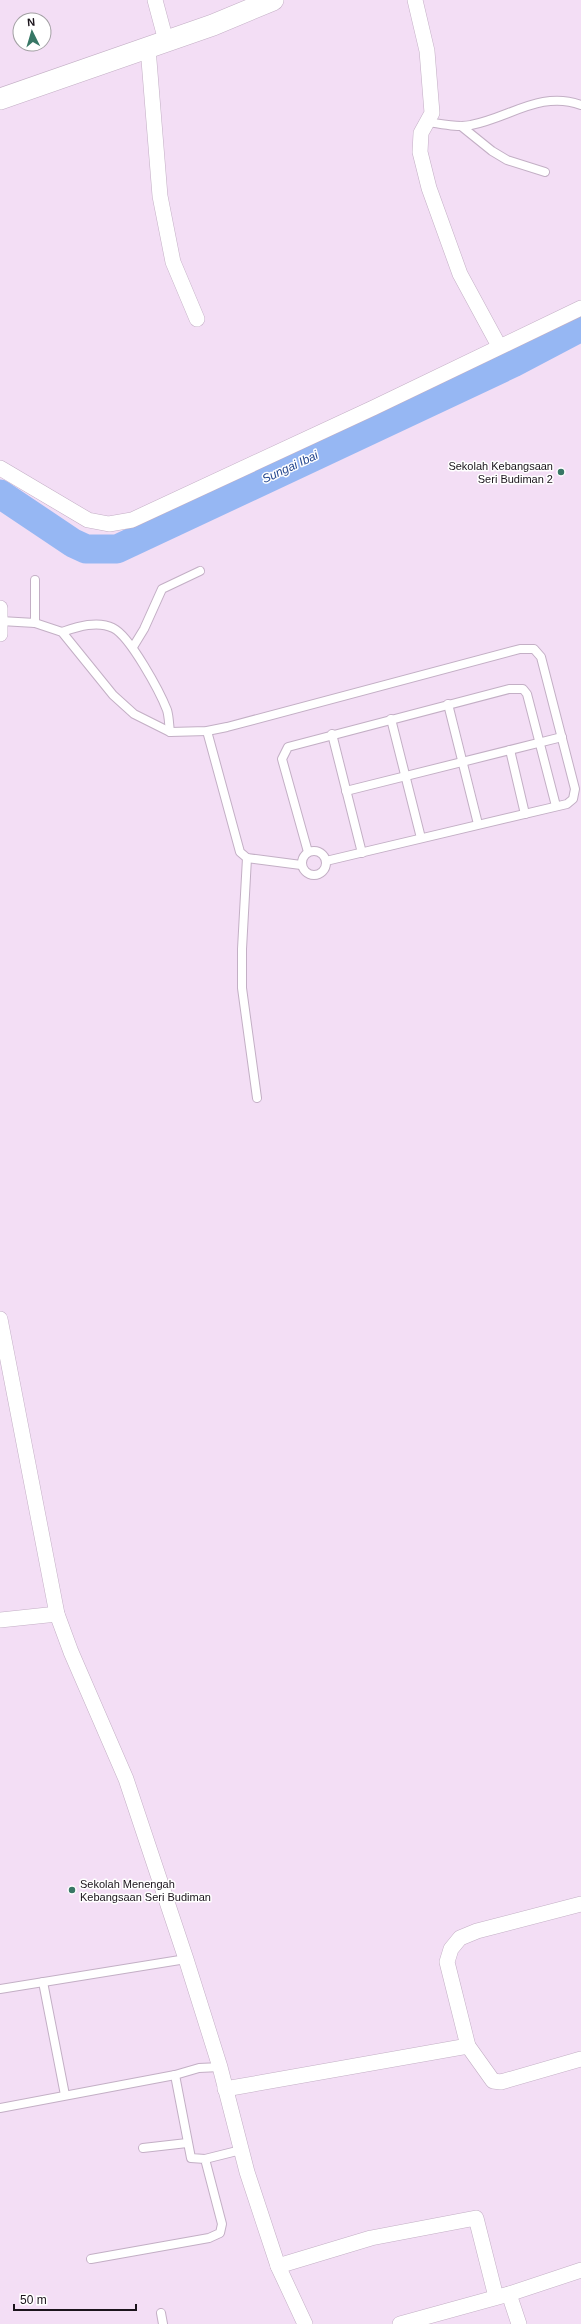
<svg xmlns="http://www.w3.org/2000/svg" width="581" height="2324" viewBox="0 0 581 2324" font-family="Helvetica,sans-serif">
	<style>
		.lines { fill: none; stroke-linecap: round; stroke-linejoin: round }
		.river { stroke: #96b7f3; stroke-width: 29 }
		.lane-casing { stroke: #c3afc5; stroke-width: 10 }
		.street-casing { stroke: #c3afc5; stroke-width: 16 }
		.secondary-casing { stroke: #c3afc5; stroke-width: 22 }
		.lane { stroke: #fff; stroke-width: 8 }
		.street { stroke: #fff; stroke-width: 15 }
		.secondary { stroke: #fff; stroke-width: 21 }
		.poi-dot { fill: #377765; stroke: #fff; stroke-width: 1.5 }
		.labels { text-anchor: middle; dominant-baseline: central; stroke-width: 3; stroke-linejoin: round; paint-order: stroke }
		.poi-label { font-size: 11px; fill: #1a131b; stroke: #fff; text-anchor: end }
		.water-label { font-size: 12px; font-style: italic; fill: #274a91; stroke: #fff }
	</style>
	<rect width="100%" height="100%" fill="#f3def5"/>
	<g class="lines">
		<path class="river" d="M0,494L73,543L86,549H117L513,363L581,327"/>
		<defs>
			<g id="lane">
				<path d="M428,122C442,124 458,128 471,125C509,118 541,90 581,105"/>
				<path d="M461,126L492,151L507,160L545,172"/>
				<path d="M1,621L35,623L62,632L113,695L134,714L170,732L207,731L227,727L520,649H534L541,657L575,789L573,799L567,804L326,861"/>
				<path d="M35,623V580"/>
				<path d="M62,632C77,627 97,620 113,628C130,636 160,692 167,710C169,716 169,725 170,732"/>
				<path d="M133,647L144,629L162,589L200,571"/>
				<path d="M448,704L478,824"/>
				<path d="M391,719L421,838"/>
				<path d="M207,731L240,852L247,858L301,865"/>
				<path d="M332,734L362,853"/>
				<path d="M510,750L525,814"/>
				<path d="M346,791L562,737"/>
				<circle cx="314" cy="863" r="12"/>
				<path d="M308,852L282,759L288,747L509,689H523L527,694L556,806"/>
				<path d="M247,858L242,949V988L257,1098"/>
				<path d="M43,1982L65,2095"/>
				<path d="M0,1989L186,1959"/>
				<path d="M0,2108L175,2075L199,2068L220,2067"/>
				<path d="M143,2148L187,2143"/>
				<path d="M205,2159L241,2150"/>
				<path d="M91,2259L209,2238L220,2233L222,2224L205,2159L191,2158L175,2075"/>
				<path d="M161,2313L163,2324"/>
			</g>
			<g id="street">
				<path d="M155,0L166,41"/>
				<path d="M415,0L427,51L432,113L421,133L420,152L429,188L460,274L499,346"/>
				<path d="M148,48L160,196L173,262L197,319"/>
				<path d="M0,468L88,520L109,524L132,520L373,408L581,308"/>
				<path d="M0,608V634"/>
				<path d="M0,1319L57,1614L71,1652L126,1779L186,1959L220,2067L247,2172L278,2266L305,2324"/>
				<path d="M0,1620L57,1614"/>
				<path d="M581,1904L477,1931L460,1938L451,1949L447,1962L468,2046L493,2081L501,2082L581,2059"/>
				<path d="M225,2089L468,2046"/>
				<path d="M278,2266L371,2238L476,2218L496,2297"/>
				<path d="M509,2294L519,2324"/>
				<path d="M400,2324L509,2294L581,2270"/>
			</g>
			<path id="secondary" d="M0,99L213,25L273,0"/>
		</defs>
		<use href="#lane" class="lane-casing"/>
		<use href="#street" class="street-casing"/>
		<use href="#secondary" class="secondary-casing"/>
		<use href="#lane" class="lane"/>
		<use href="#street" class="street"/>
		<use href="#secondary" class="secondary"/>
	</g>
	<g class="poi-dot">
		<circle cx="561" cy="472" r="4"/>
		<circle cx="72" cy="1890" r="4"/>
	</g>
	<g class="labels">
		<g class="poi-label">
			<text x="553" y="466">Sekolah Kebangsaan<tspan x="553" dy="13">Seri Budiman 2</tspan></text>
			<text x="80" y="1884" text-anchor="start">Sekolah Menengah<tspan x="80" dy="13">Kebangsaan Seri Budiman</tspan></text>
		</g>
		<g class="water-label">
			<text transform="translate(290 467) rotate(-25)">Sungai Ibai</text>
		</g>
	</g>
	<g transform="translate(32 32) rotate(355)"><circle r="19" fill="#ffffff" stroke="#a3a1a4"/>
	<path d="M0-3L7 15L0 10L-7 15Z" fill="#377765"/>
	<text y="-6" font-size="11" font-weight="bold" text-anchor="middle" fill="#1a131b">N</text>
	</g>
	<path d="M14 2304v6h122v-6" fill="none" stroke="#1a131b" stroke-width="2"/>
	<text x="20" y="2304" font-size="12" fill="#1a131b" stroke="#ffffff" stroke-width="3" paint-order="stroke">50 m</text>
</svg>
